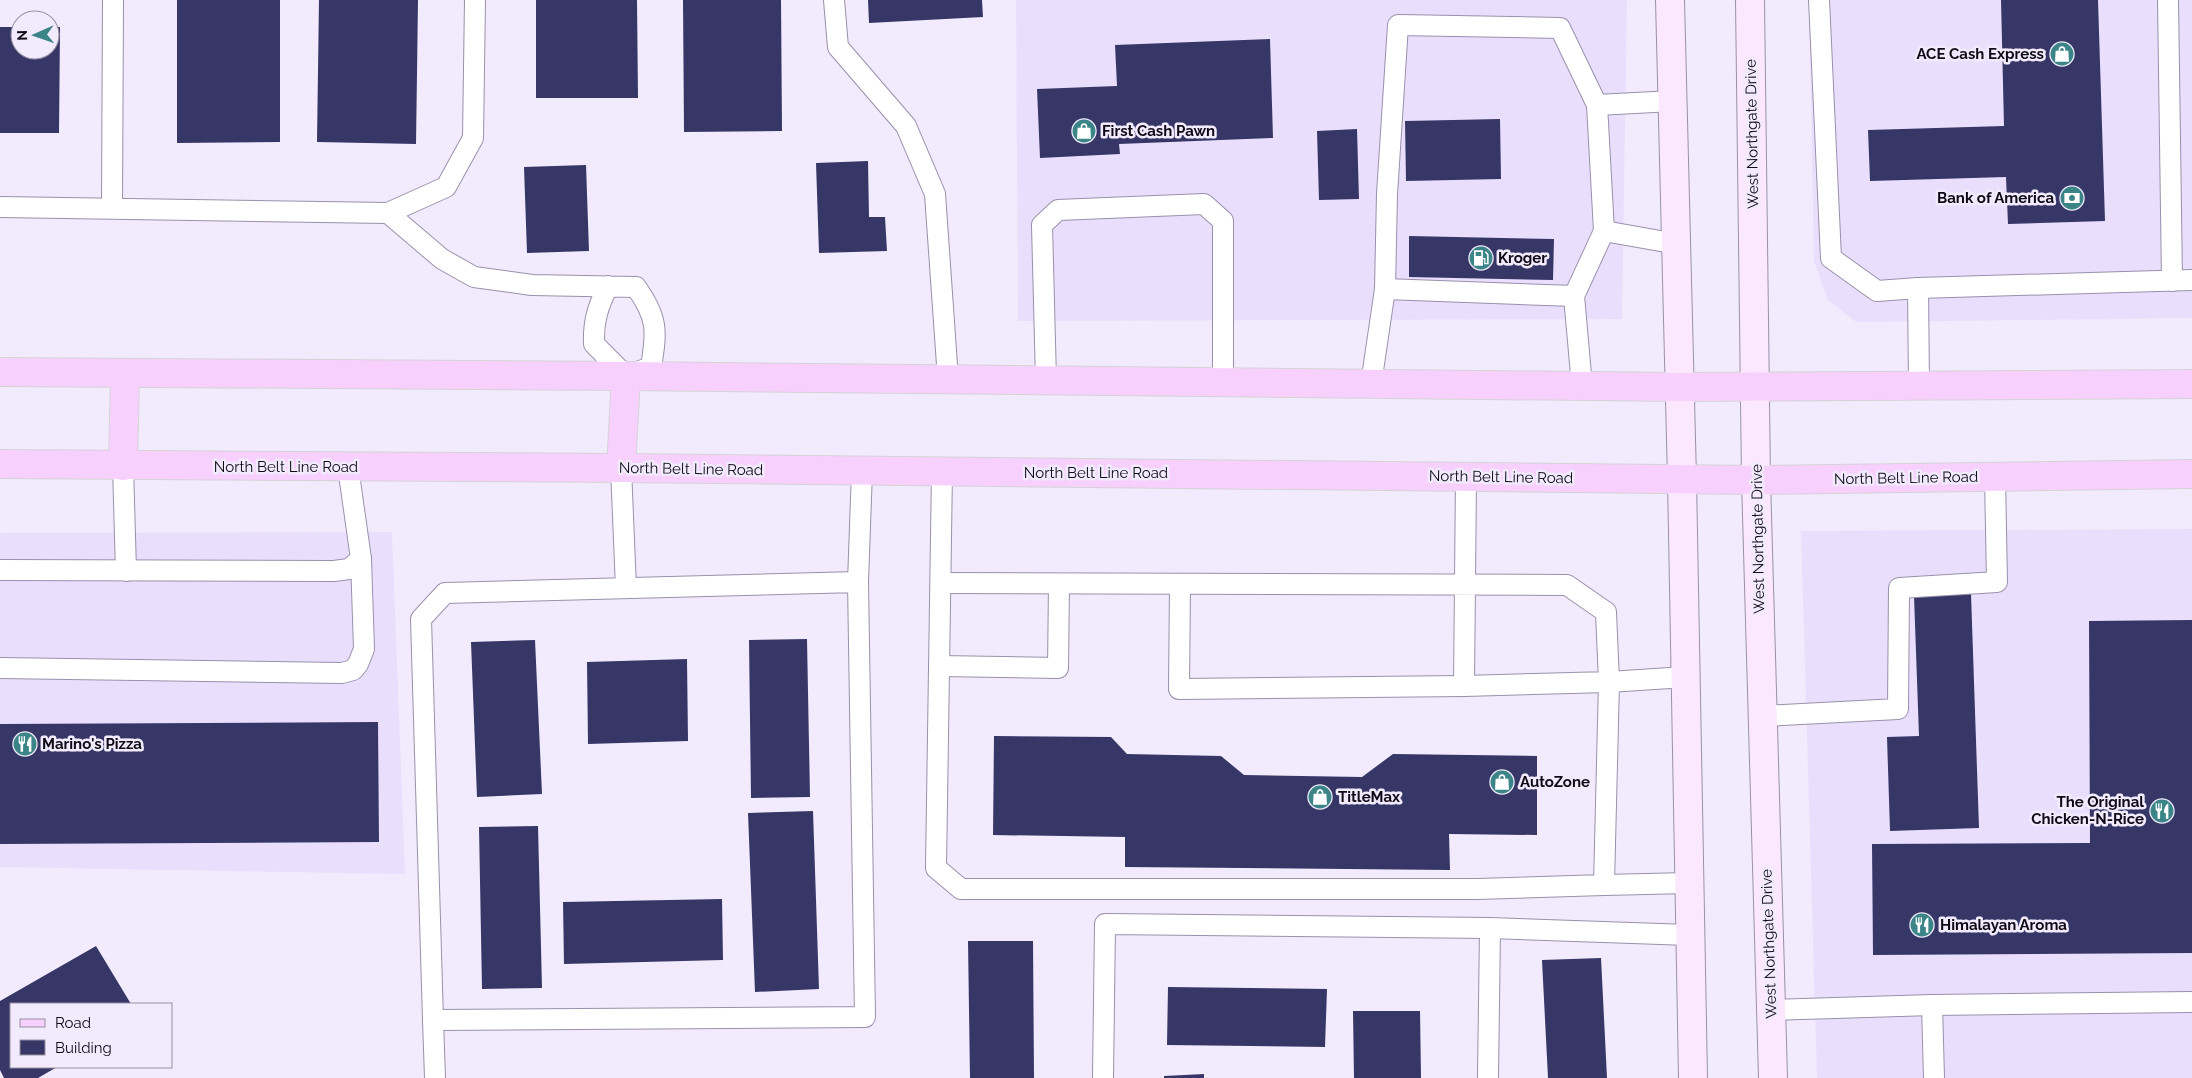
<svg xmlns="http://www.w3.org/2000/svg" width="2192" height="1078" viewBox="0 0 2192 1078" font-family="Raleway,sans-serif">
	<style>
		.built { fill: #e9dffd }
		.building { fill: #363767 }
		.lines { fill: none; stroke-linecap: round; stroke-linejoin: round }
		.lane-casing { stroke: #9a90ac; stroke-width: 22 }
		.secondary-casing { stroke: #9a90ac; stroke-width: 30 }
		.primary-casing { stroke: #d4d3d5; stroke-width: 30 }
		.lane { stroke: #fff; stroke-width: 20 }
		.secondary { stroke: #fbe8fe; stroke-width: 28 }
		.primary { stroke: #f8d0fe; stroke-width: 28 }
		.labels { text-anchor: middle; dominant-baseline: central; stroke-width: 5; stroke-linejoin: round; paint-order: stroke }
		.poi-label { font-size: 15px; font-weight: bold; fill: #0f0b15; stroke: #f1ebfd; text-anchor: start }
		.street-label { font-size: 15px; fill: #0f0b15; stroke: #f1ebfd }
	</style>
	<rect width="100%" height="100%" fill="#f1ebfd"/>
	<g class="built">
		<path d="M1016,0H1627L1622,319L1018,321Z"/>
		<path d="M1809,0H2192V318L1856,322L1828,300L1814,261Z"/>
		<path d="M2192,529V1078H1817L1801,531Z"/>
		<path d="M392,532L405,874L0,867V533Z"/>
	</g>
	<g class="building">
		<path d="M177,0H280V142L177,143Z"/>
		<path d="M319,0H418L416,144L317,142Z"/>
		<path d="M536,0H637L638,98H536Z"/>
		<path d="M683,0H781L782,131L684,132Z"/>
		<path d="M868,0H982L983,17L869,23Z"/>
		<path d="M2001,0H2098L2105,221L2008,224L2006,177L1870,181L1868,130L2004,126Z"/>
		<path d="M0,27H20V50H50V27H60L59,133H0Z"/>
		<path d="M1270,39L1273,138L1119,144L1120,154L1040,158L1037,89L1117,86L1115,45Z"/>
		<path d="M1500,119L1501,179L1406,181L1405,121Z"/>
		<path d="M1357,129L1359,199L1319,200L1317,131Z"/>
		<path d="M868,161L869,217H885L887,251L819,253L816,163Z"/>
		<path d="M586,165L589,251L527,253L524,167Z"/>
		<path d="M1409,236L1554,239L1553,280L1409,277Z"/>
		<path d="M1971,594L1979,828L1890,831L1887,737L1919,736L1914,596Z"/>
		<path d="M2192,620V953L1873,955L1872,844L2090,843L2089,621Z"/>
		<path d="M807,639L810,797L751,798L749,640Z"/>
		<path d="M535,640L542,794L477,797L471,642Z"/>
		<path d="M687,659L688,741L588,744L587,662Z"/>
		<path d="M378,722L379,842L0,844V724Z"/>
		<path d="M994,736L1111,737L1127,754L1221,756L1244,775L1362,777L1393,754L1537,756V835L1449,834L1450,870L1125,867V837L993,835Z"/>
		<path d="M813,811L819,989L755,992L748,813Z"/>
		<path d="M538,826L542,988L482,989L479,827Z"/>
		<path d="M722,899L723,960L564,964L563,902Z"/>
		<path d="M968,941H1033L1034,1078H970Z"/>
		<path d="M96,946L131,1004H11V1067H57L38,1078H4L0,1070V1001Z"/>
		<path d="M1601,958L1607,1078H1548L1542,960Z"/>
		<path d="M1168,987L1327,989L1325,1047L1167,1045Z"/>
		<path d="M1353,1011H1420L1421,1078H1354Z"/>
		<path d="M1204,1074V1078H1164V1076Z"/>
	</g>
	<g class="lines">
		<defs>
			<g id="lane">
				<path d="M834,0L838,47L906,126L935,194L948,379"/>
				<path d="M1819,0L1831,258L1877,291L1918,288"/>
				<path d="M2168,0L2172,281"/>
				<path d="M1597,105L1604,231"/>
				<path d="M0,207L388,213L446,187L473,138L475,0"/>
				<path d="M112,208L113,0"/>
				<path d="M388,213L442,259L474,277L532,285L636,287C658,318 657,331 651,367L626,376L594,344C593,322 598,306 608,286"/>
				<path d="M1385,289L1574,296"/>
				<path d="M1046,380L1042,225L1058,210L1204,204L1223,221V382"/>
				<path d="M1371,384L1385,289L1387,194L1398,25L1560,28L1597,105L1673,101"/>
				<path d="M1582,386L1574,296L1604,231L1677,244"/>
				<path d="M1919,386L1918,288L2192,280"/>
				<path d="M123,466L126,571"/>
				<path d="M621,468L626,588"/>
				<path d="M942,471L936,868L961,889H1477L1604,885L1609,682L1685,677"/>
				<path d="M0,570L334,571L349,569L361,559L348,467"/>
				<path d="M858,582L865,1017L433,1020L421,619L445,593Z"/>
				<path d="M858,582L862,471"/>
				<path d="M941,583L1567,585L1606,612L1609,682L1464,686L1466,477"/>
				<path d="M1180,584L1179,689L1464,686"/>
				<path d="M939,666L1058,668L1059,584"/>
				<path d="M0,668L342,673L353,670L358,664L364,649L361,559"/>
				<path d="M1763,716L1898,709L1899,588L1997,582L1995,477"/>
				<path d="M1604,885L1688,883"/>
				<path d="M1932,1005L1934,1078"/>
				<path d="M1771,1010L1932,1005L2192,1002"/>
				<path d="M433,1020L435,1078"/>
				<path d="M1103,1078L1105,924L1490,928L1689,935"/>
				<path d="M1488,1078L1490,928"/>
			</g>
			<g id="secondary">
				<path d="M1670,0L1682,479L1693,1078"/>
				<path d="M1750,0L1756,480L1773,1078"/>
			</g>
			<g id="primary">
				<path d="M0,372L626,376L1680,387L2192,384"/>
				<path d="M0,464L621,468L1756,480L2192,474"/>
				<path d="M123,466L125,374"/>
				<path d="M621,468L626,376"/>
			</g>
		</defs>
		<use href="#lane" class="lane-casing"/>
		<use href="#secondary" class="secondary-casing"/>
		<use href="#primary" class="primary-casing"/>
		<use href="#lane" class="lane"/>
		<use href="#secondary" class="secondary"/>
		<use href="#primary" class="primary"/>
	</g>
	<defs>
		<symbol id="shop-disc" viewBox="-11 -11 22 22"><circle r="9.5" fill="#3b8487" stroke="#f1ebfd"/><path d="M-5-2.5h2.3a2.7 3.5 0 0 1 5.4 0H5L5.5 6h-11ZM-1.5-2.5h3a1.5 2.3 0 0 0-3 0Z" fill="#fff"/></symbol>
		<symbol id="bank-disc" viewBox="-11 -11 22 22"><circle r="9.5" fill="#3b8487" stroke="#f1ebfd"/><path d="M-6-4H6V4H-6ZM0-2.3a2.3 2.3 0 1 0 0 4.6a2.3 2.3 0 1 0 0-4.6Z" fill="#fff"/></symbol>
		<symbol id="fuel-disc" viewBox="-11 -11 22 22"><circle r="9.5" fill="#3b8487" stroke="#f1ebfd"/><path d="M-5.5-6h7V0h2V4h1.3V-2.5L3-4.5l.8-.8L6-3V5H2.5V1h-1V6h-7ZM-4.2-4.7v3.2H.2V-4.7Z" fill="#fff"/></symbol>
		<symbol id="restaurant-disc" viewBox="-11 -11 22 22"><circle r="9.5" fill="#3b8487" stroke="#f1ebfd"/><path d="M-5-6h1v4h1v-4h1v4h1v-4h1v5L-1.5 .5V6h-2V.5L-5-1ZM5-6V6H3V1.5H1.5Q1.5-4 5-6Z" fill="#fff"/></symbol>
	</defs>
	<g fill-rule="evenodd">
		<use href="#shop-disc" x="2048" y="40" width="28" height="28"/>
		<use href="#shop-disc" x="1070" y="117" width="28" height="28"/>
		<use href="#bank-disc" x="2058" y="184" width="28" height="28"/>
		<use href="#fuel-disc" x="1467" y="244" width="28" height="28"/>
		<use href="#restaurant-disc" x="11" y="730" width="28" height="28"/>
		<use href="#shop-disc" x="1488" y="768" width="28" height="28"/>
		<use href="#shop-disc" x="1306" y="783" width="28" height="28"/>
		<use href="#restaurant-disc" x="2148" y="797" width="28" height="28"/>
		<use href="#restaurant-disc" x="1908" y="911" width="28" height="28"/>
	</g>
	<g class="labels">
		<g class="poi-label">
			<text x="2044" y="54" text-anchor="end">ACE Cash Express</text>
			<text x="1102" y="131">First Cash Pawn</text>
			<text x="2054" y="198" text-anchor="end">Bank of America</text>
			<text x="1498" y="258">Kroger</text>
			<text x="42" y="744">Marino's Pizza</text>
			<text x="1520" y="782">AutoZone</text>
			<text x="1338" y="797">TitleMax</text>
			<text x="2144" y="802" text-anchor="end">The Original<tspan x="2144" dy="17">Chicken-N-Rice</tspan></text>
			<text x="1940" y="925">Himalayan Aroma</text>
		</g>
		<g class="street-label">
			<text transform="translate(1752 134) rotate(-91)">West Northgate Drive</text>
			<text x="286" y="467">North Belt Line Road</text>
			<text transform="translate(691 469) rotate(1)">North Belt Line Road</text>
			<text x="1096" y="473">North Belt Line Road</text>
			<text transform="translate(1501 477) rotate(1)">North Belt Line Road</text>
			<text transform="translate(1906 478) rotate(-1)">North Belt Line Road</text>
			<text transform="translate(1758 539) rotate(-91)">West Northgate Drive</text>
			<text transform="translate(1769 944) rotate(-92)">West Northgate Drive</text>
		</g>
	</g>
	<rect x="10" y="1003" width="162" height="65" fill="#f1ebfd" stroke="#9791a0"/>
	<rect x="20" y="1019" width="25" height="8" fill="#f8d0fe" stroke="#9791a0"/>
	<text x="55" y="1028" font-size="15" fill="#0f0b15">Road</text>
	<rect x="20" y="1040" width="25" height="15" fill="#363767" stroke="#9791a0"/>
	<text x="55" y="1053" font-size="15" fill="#0f0b15">Building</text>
	<g transform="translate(35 35) rotate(268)"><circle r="24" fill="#f1ebfd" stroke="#9791a0"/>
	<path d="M0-4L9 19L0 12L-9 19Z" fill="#3b8487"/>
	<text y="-8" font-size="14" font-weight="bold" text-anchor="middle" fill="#0f0b15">N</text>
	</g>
</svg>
